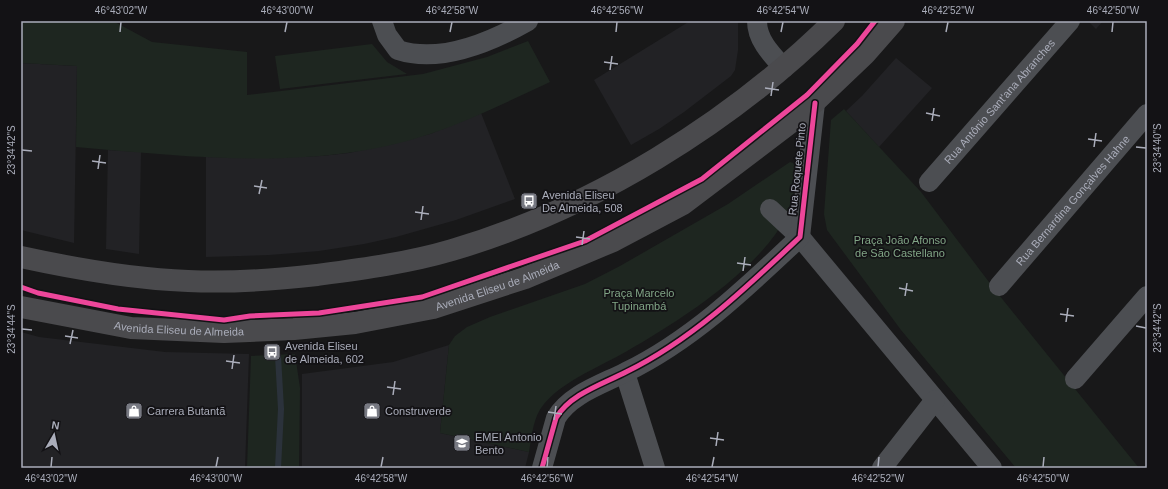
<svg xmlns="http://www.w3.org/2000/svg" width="1168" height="489" viewBox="0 0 1168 489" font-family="Arial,sans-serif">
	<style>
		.built { fill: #222225 }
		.green { fill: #1e2620 }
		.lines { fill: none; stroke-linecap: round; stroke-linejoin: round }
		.stream { stroke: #2b323b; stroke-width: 6 }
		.minor { stroke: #4c4e52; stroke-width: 20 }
		.primary { stroke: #4a4a4d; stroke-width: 22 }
		.cycleway-casing { stroke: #131215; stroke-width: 8 }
		.cycleway { stroke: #ed469a; stroke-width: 5 }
		.ticks { fill: none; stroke: #aaadba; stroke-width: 1.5 }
		.labels { text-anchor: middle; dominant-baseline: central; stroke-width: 3.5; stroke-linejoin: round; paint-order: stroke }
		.street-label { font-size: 11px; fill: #aaadba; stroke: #131215 }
		.poi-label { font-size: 11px; fill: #aaadba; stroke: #131215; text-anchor: start }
		.park-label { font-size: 11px; fill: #81a586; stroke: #131215 }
		.neatline { fill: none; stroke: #aaadba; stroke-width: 1.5 }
		.ticks-label { font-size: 10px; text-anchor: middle; fill: #aaadba }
	</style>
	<rect width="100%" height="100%" fill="#181819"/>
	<g class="built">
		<path d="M690,21H738V50L735,70L731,76L684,112L659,129L631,145L594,80Z"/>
		<path d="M1088,21H1103L1096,29Z"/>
		<path d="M896,58L932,88L879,147L846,111L862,96Z"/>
		<path d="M21,63L77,66L74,243L21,230Z"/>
		<path d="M481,113L515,199L456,220L396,237L364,244L319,251L269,255L206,257V157L264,158L321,156L349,153L430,134Z"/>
		<path d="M108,150L141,152L139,254L106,249Z"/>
		<path d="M21,332L39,337L165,352L249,354L245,468H21Z"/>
		<path d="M449,345L440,433L529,452L525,468H302V374L393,362Z"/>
	</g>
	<g class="green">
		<path d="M21,21H113L152,42L247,52V95L423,74L487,57L528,41L550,82C511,100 471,120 430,134C316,172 193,157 76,147L77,66L21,63Z"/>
		<path d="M372,44L387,62L407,74L280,89L275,56Z"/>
		<path d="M844,109L921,192L995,290L1139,468H1016L901,330L827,230L824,214L831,120Z"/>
		<path d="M790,162L793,163C798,171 795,180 794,189C790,254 672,326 620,355C596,368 561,383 544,404C533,417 532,435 529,452L440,433L449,345L455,336L467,327L490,317L585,284L620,266L728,204Z"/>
		<path d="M295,354L300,388L299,468H247L251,356Z"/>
	</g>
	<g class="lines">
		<path class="stream" d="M278,468L281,409L278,356"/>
		<g class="minor">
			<path d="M382,21L387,35L398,50C441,64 491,42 528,21"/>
			<path d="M757,21C757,40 771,54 784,68"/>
			<path id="s1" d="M929,182L1070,21"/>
			<path d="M770,209L800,237L992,468"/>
			<path id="s2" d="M999,286L1147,114"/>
			<path d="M625,373L655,468"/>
			<path d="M1075,379L1147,296"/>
			<path d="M542,468L556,418C570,394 603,384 626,372C692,340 747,287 800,237L815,103"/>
			<path d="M882,468L935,400"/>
		</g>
		<g class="primary">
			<path d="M21,257C76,269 132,279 188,281C231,283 274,280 317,275C362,269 408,263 452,250C592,209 731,123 834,21"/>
			<path id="s3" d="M21,307L131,328L224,332L294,329L355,323L433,308L525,278L613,241L683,204L803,113L865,54L894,21"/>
		</g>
		<defs>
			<g id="cycleway">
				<path d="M21,287L38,293L118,309L224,320L250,316L319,313L422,297L585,241L702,179L807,95L857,44L875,21"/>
				<path d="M542,468L556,418C570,394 603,384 626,372C692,340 747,287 800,237L815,103"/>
			</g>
		</defs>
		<use href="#cycleway" class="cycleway-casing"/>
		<use href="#cycleway" class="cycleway"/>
	</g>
	<path class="ticks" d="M120,32L121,22M285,32L287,22M450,32L452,22M616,32L617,22M781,32L783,22M946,32L948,22M1112,32L1113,22M604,62L618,64M610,70L612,56M765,88L779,90M771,96L773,82M926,113L940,116M932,121L934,108M1088,139L1102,141M1094,147L1096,133M1136,147L1146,148M22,150L32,151M92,161L106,163M98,169L100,155M254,186L267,188M259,194L262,180M415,212L429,214M421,220L423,206M576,237L590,239M582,245L584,231M737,263L751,265M743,271L745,257M899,288L913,291M905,296L907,283M1060,314L1074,316M1066,322L1068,308M1136,326L1146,328M22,329L32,330M65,336L78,338M70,344L73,330M226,361L240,363M232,369L234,355M387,387L401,389M393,395L395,381M548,412L562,414M554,420L556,406M710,438L724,440M716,446L718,432M51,467L52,457M216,467L218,457M381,467L383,457M547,467L548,457M712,467L714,457M878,467L879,457M1043,467L1044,457"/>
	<defs>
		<symbol id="bus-square" viewBox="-11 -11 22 22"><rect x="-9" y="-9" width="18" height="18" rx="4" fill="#777982" stroke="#131215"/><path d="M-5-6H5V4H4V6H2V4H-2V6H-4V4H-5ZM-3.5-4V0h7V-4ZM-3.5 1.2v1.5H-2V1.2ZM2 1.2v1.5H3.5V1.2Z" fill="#fff"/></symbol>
		<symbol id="shop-square" viewBox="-11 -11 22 22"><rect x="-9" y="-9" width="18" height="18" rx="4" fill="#777982" stroke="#131215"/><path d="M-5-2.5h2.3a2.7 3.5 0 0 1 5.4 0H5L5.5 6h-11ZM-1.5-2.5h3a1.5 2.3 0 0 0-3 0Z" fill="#fff"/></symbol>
		<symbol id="school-square" viewBox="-11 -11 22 22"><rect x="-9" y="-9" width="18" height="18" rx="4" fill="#777982" stroke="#131215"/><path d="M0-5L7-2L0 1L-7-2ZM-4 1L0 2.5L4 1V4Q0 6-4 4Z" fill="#fff"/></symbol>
	</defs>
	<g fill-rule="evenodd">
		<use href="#bus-square" x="519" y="191" width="20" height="20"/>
		<use href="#bus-square" x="262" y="342" width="20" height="20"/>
		<use href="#shop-square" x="124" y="401" width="20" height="20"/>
		<use href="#shop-square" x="362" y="401" width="20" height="20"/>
		<use href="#school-square" x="452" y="433" width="20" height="20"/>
	</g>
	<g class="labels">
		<g class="street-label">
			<text stroke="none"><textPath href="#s1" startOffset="107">Rua Antônio Sant'ana Abranches</textPath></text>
			<text transform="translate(797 169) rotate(-84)">Rua Roquete Pinto</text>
			<text stroke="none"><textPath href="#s2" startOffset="113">Rua Bernardina Gonçalves Hahne</textPath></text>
			<text stroke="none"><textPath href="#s3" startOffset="484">Avenida Eliseu de Almeida</textPath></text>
			<text stroke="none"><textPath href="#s3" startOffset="160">Avenida Eliseu de Almeida</textPath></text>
		</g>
		<g class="poi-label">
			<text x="542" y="195">Avenida Eliseu<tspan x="542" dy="13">De Almeida, 508</tspan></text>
			<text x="285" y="346">Avenida Eliseu<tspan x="285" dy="13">de Almeida, 602</tspan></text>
			<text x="147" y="411">Carrera Butantã</text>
			<text x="385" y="411">Construverde</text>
			<text x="475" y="437">EMEI Antonio<tspan x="475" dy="13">Bento</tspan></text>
		</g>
		<g class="park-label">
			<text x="900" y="240">Praça João Afonso<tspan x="900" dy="13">de São Castellano</tspan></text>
			<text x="639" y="293">Praça Marcelo<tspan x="639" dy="13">Tupinambá</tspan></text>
		</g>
	</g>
	<rect width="1168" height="489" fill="none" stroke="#131215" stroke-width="44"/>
	<g transform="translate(54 435) rotate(9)" stroke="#131215" stroke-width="3" paint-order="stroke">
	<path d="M0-3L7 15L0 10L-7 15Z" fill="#aaadba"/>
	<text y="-6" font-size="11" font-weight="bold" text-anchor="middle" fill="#aaadba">N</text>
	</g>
	<rect x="22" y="22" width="1124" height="445" class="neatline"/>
	<g class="ticks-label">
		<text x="121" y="14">46°43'02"W</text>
		<text x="287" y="14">46°43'00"W</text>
		<text x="452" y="14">46°42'58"W</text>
		<text x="617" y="14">46°42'56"W</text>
		<text x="783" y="14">46°42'54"W</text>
		<text x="948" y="14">46°42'52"W</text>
		<text x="1113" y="14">46°42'50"W</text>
		<text transform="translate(1157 148) rotate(-90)" y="4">23°34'40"S</text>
		<text transform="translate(11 150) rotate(-90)" y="4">23°34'42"S</text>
		<text transform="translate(1157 328) rotate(-90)" y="4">23°34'42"S</text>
		<text transform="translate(11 329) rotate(-90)" y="4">23°34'44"S</text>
		<text x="51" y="482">46°43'02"W</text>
		<text x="216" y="482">46°43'00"W</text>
		<text x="381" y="482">46°42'58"W</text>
		<text x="547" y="482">46°42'56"W</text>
		<text x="712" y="482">46°42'54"W</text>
		<text x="878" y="482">46°42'52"W</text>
		<text x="1043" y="482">46°42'50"W</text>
	</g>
</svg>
